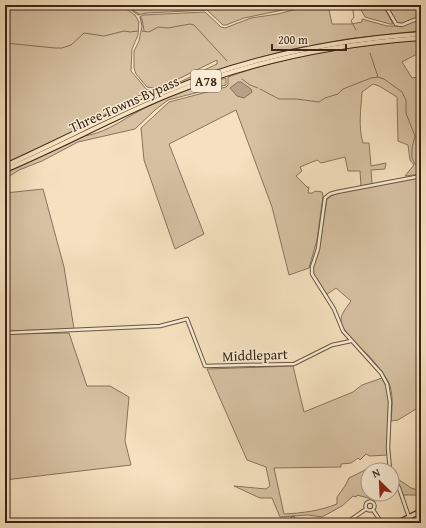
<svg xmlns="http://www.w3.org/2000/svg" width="426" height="528" viewBox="0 0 426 528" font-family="'Gentium Book Plus',serif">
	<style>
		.green { fill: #d6c1a2; stroke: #89735c }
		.water { fill: #b6a186; stroke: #856f59 }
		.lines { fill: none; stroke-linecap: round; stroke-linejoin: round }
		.stream { stroke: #856f59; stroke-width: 1 }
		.minor-casing { stroke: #6a5440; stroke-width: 4.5 }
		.primary-casing { stroke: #3c2516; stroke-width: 6 }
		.trunk-casing { stroke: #3c2516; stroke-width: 6 }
		.minor { stroke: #f8ecd5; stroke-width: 2.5 }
		.primary { stroke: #f5e1bf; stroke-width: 4 }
		.trunk { stroke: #f5e1bf; stroke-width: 4 }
		.minor-bridge-casing { stroke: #6a5440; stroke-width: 4.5; stroke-linecap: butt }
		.minor-bridge { stroke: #f8ecd5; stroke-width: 2.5 }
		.labels { text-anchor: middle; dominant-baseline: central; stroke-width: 3; stroke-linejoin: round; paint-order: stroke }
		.shield { fill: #f8ecd5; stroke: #74614f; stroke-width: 1 }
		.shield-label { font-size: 13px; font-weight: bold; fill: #3c2516 }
		.street-label { font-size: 14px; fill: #3c2516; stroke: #f8ecd5 }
	</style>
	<rect width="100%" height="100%" fill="#f5e1bf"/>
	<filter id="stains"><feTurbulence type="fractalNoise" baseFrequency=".005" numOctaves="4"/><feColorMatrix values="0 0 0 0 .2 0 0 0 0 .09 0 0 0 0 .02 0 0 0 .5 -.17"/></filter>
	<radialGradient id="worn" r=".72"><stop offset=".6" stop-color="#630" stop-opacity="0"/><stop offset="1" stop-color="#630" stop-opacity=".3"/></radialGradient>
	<g class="green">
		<path d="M5,5H120L135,15L139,22L138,35L132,49L131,71L147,90C166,92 199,72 217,64V60L170,83L153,88L147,87L136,74L134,68V51L139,41L142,26L140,17L143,15L205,12L221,27L225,28L251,18L278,14L311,5H328L332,24H351L362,22V19L387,26H397L418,20V31L347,39L287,50L207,73L156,93L136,96L93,122L5,163V159L8,158L5,154Z"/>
		<path d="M124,5H301L278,11L244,18L226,25H223L207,10L146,13L138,15Z"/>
		<path d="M354,5H383L393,24H390L365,17L360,8H355Z"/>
		<path d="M386,5H418V17L400,24H397Z"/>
		<path d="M419,40L421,54H417L402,62L412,78L418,77L421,103V174L405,176L414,165L410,160L408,145L398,141L397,97L379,86L373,84L362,92C361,109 358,127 363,143H369L371,166L386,163L385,169L371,170L372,184L361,186L360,171H348L345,157L321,163L317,160L300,167L302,171L296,176L307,187H309L308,193H313L315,191L322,192L323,196L317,240L309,268L289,275L272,207L236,110L169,144L204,234L175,249L144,160L141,128L169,102L226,87L228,85V77C289,55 355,46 419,40Z"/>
		<path d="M226,78V85L168,100L155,110L135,129L78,142L42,161L19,170L5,179V173L85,136C110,132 128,115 151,105C175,93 200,85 226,78Z"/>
		<path d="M421,177V411L416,409L398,420L391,421C392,408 394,393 388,381C383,372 376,364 369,356C361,347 341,332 341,320C341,313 348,306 351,301L336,288L326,295L314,277L312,269L320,244L327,199L331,196L337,193Z"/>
		<path d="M43,189L64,267L74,329L5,331V193Z"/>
		<path d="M69,333L87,386H110L129,397L125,441L131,465L5,480V334Z"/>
		<path d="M293,366L304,412L353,392L362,385L382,378L387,388L389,396L387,455L370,456L366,454L360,460L358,458L351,463L341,464V467L274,468L284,514C303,513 319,511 337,504V497L345,486L349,478L365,470L368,475V494H373L372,499L357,495L356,497L353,496L342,506L322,517L308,515L280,517L272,498H260L234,486L266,489L270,486L266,467L247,460L207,369Z"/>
		<path d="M395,477L411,488L421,491V497L416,495H403Z"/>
	</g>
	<path class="water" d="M238,82H241L251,89L252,92L244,98L237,96L230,88Z"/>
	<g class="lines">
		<g class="stream">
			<path d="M125,5L139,14"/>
			<path d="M352,5L354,17L351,21L356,30"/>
			<path d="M140,16L142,20L144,30"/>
			<path d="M142,31L149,32L158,27L168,28L190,24L194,25L227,61"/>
			<path d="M5,43L55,48H62L71,45L84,33L104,36L124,31L130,32L138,31"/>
			<path d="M370,53L378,77"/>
			<path d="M242,79L250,85L258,88"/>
			<path d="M260,89L279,99H296L319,102L325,98L338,94L343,89L371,78L378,77L384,79L402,92L406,100V113L415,136L412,148V158L415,164L421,169"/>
			<path d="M421,264C416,274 418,286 421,297"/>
		</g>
		<defs>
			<g id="minor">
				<path d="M385,5L396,24L402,25L419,18L420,23"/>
				<path d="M418,5L419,18"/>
				<path d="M421,76L420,81L421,91"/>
				<path d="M5,333L160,326L187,319L205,366L294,364L332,345L351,341"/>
				<path d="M390,470L388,448L390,402L387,384L381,373L343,331L334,309L312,274V267L318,249L325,198L330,194L337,192L421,176"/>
				<path d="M392,476L399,488L409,517"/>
				<circle cx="370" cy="506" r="4.5"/>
				<path d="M373,510L382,523"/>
				<path d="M293,518L295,523"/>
				<path d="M346,523L366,509"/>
			</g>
			<path id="primary" d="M397,523L421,511"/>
			<g id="trunk">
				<path d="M5,166C59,142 110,114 165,92C246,58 333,40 421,34"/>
				<path d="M5,170C60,147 112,118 168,95C248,62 334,44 421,38"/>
			</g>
		</defs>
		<use href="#minor" class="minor-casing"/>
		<use href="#primary" class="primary-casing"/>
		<use href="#trunk" class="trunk-casing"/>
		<use href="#minor" class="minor"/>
		<use href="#primary" class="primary"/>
		<use href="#trunk" class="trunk"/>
		<defs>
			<path id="minor-bridge" d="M420,23L421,37"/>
		</defs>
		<use href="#minor-bridge" class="minor-bridge-casing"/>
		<use href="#minor-bridge" class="minor-bridge"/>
	</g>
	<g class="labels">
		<rect class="shield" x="191" y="70" width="30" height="22" rx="3"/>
		<g class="shield-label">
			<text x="206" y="81">A78</text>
		</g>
		<g class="street-label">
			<text transform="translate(124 104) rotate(-24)">Three Towns Bypass</text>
			<text transform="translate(255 355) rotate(-2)">Middlepart</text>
		</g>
	</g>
	<rect width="426" height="528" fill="none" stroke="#f5e1bf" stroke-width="20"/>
	<rect x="6" y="6" width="414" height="516" fill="none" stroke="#3c2516" stroke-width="2"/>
	<rect x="10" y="10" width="406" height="508" fill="none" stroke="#3c2516"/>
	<g transform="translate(380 482) rotate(336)"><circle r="19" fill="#f8ecd5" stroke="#ad9c89"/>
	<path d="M0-3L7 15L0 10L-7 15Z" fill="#8f2418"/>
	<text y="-6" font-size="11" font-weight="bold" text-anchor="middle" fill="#3c2516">N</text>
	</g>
	<path d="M272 44v6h74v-6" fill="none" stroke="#3c2516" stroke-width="2"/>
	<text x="278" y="44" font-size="12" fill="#3c2516" stroke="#f8ecd5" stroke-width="3" paint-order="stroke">200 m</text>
	<rect width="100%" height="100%" filter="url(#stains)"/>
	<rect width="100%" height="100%" fill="url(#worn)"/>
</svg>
